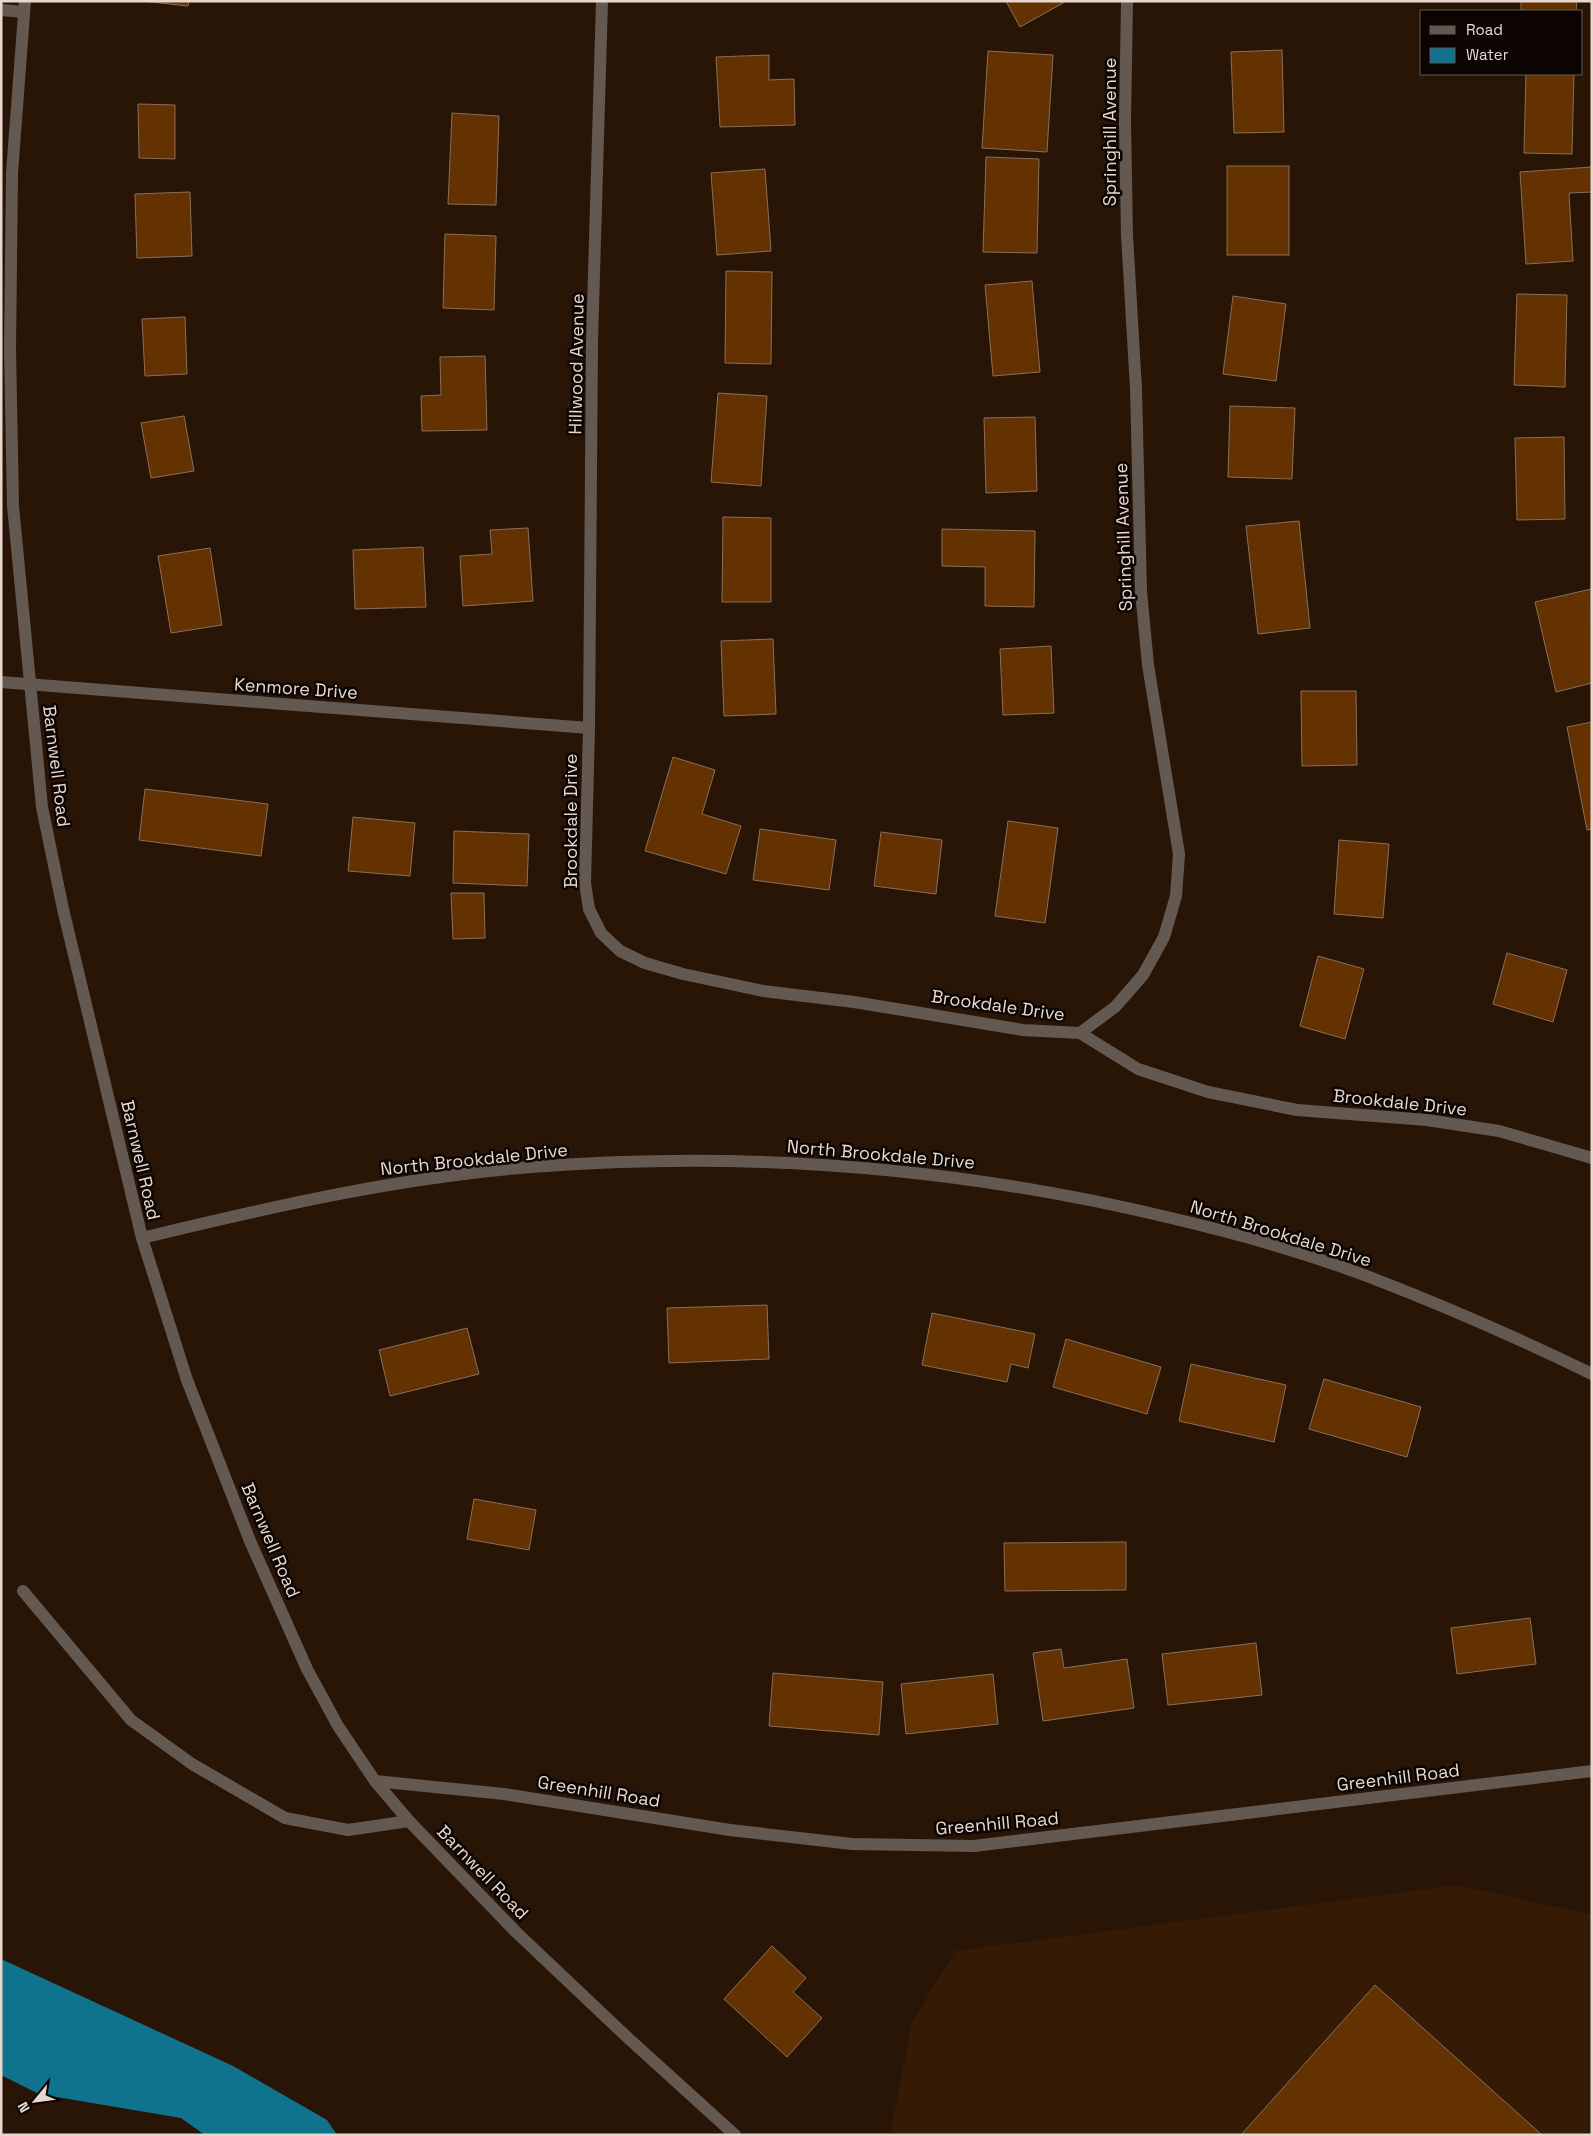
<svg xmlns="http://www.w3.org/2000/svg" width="1593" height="2136" viewBox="0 0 1593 2136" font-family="'Space Grotesk',sans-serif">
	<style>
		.built { fill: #351b06 }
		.water { fill: #0f738e }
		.building { fill: #643100; stroke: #886f5d }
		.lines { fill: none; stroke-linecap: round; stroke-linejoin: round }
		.lane { stroke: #645951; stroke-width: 12 }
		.street { stroke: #645951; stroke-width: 12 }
		.labels { text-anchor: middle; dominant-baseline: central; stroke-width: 5; stroke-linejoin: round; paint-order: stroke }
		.street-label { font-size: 18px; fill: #e7d8ce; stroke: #0b0401 }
	</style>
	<rect width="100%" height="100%" fill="#291506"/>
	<path class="built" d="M1458,1885L1592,1915V2135H890L912,2022L955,1951Z"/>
	<path class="water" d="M1,1959L233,2066L327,2120L337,2135H205L181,2118L39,2094L1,2075Z"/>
	<g class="building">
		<path d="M142,1H189L188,6Z"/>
		<path d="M1006,1H1062L1063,3L1020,27Z"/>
		<path d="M1521,1H1577L1576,11H1521Z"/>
		<path d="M1282,50L1284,132L1234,133L1231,52Z"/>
		<path d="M988,51L1053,55L1047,152L982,148Z"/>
		<path d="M769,55V80L794,79L795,125L720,127L716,57Z"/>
		<path d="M1526,74H1574L1572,154L1524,153Z"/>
		<path d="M138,104L175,105V159L139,158Z"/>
		<path d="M452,113L499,116L496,205L448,204Z"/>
		<path d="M986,157L1039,159L1037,253L983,252Z"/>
		<rect x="1227" y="166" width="62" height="89"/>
		<path d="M1592,167V192L1569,193L1573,261L1526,264L1520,172Z"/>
		<path d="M765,169L771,251L717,255L711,173Z"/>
		<path d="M190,192L192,256L137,258L135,194Z"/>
		<path d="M445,234L496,236L494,310L443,308Z"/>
		<path d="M726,271L772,272L771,364L725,363Z"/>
		<path d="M1032,281L1040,372L993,376L985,285Z"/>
		<path d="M1517,294L1567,295L1565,387L1514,385Z"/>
		<path d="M1233,296L1286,304L1276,381L1223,374Z"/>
		<path d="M185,317L187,374L145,376L142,319Z"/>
		<path d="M485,356L487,430L422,431L421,396L441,395L440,357Z"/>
		<path d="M718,393L767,396L761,486L711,482Z"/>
		<path d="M1230,406L1295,408L1292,479L1228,477Z"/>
		<path d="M184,416L194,471L151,478L141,423Z"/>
		<path d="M1035,417L1037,491L986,493L984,418Z"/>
		<path d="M1564,437L1565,519L1517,520L1515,438Z"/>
		<path d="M723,517L771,518V602H722Z"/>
		<path d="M1299,521L1310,628L1258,634L1246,526Z"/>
		<path d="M528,528L533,601L463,606L460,556L492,554L490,530Z"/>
		<path d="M942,529L1035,531L1034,607L985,606V567L942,566Z"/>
		<path d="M423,547L426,607L355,609L353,550Z"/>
		<path d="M210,548L222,625L171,633L158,556Z"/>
		<path d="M1591,589L1592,683L1556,692L1535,602Z"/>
		<path d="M773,639L776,714L724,716L721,641Z"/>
		<path d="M1051,646L1054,713L1003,715L1000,649Z"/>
		<path d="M1301,691H1356L1357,765L1302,766Z"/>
		<path d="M1592,722V829L1587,830L1567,727Z"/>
		<path d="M673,757L715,770L702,814L741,826L726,874L645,851Z"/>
		<path d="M145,789L268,804L261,856L139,840Z"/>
		<path d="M353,817L415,823L410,876L348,871Z"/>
		<path d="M1008,821L1058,828L1045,923L995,916Z"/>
		<path d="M760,829L836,840L829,890L753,880Z"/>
		<path d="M454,831L529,834L527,886L453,883Z"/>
		<path d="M881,832L942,840L936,894L874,886Z"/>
		<path d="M1339,840L1389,844L1383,918L1334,914Z"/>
		<path d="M451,893H484L485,938L453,939Z"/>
		<path d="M1507,953L1567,970L1553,1022L1493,1004Z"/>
		<path d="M1318,956L1364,969L1345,1039L1300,1026Z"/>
		<path d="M767,1305L769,1359L669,1363L667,1308Z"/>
		<path d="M932,1313L1035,1334L1028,1368L1011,1364L1007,1382L922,1365Z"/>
		<path d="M467,1328L479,1374L390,1396L379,1350Z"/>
		<path d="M1066,1339L1161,1367L1147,1414L1053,1387Z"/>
		<path d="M1191,1364L1286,1385L1274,1442L1179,1421Z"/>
		<path d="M1324,1379L1421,1407L1407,1457L1309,1429Z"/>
		<path d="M474,1499L536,1510L529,1550L467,1539Z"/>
		<path d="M1126,1542V1590L1005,1591L1004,1543Z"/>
		<path d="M1530,1618L1536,1664L1457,1674L1451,1628Z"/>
		<path d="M1256,1643L1262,1695L1168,1705L1162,1654Z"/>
		<path d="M1061,1649L1064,1668L1127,1659L1134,1708L1043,1721L1033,1653Z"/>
		<path d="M773,1673L883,1682L879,1735L769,1726Z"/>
		<path d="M993,1674L998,1724L906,1734L901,1684Z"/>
		<path d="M772,1946L806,1978L793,1992L822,2018L787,2057L724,1999Z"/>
		<path d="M1375,1985L1542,2135H1241Z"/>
	</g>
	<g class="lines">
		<path class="lane" d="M23,1591L131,1720L192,1764L285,1818L348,1830L409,1821"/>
		<g class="street">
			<path d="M25,1L12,173L10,349L13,506L42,807L63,909L142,1238L187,1380L250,1541L307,1669L338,1726L375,1781L409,1821L516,1932L628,2038L735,2135"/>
			<path d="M602,1L592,342L589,728L585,883L589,909L601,933L620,951L645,963L683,974L763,991L854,1002L1023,1030L1080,1033L1138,1069L1208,1092L1297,1110L1427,1120L1499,1131L1592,1158"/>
			<path d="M1,10L24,12"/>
			<path d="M1,682L589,728"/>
			<path d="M1080,1033L1115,1007L1143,975L1164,937L1176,896L1179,854L1148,665L1141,591L1136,389L1127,235L1125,122L1127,1"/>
			<path d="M142,1238C270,1207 400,1177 532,1167C749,1150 960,1167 1171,1218C1239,1234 1307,1253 1372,1278C1447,1307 1520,1339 1592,1374"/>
			<path d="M375,1781L504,1794L730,1830L852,1844L974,1846L1592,1771"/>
		</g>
	</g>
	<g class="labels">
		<g class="street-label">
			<text transform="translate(1109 132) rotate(-90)">Springhill Avenue</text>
			<text transform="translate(576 364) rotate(-89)">Hillwood Avenue</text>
			<text transform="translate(1123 537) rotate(-92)">Springhill Avenue</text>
			<text transform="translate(296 688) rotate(4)">Kenmore Drive</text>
			<text transform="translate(57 766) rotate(83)">Barnwell Road</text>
			<text transform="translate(570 821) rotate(-90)">Brookdale Drive</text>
			<text transform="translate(998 1005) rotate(8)">Brookdale Drive</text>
			<text transform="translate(1400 1102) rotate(6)">Brookdale Drive</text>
			<text transform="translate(881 1154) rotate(5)">North Brookdale Drive</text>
			<text transform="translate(474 1159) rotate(-6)">North Brookdale Drive</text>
			<text transform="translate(141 1160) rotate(77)">Barnwell Road</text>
			<text transform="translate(1281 1233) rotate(17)">North Brookdale Drive</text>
			<text transform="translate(271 1540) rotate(67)">Barnwell Road</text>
			<text transform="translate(1398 1777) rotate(-7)">Greenhill Road</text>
			<text transform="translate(599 1791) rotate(9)">Greenhill Road</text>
			<text transform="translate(997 1823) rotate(-5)">Greenhill Road</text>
			<text transform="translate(483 1872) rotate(46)">Barnwell Road</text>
		</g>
	</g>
	<rect width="1593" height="2136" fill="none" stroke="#e7d8ce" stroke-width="5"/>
	<rect x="1420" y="10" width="162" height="65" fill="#0b0401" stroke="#635953"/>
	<rect x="1430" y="26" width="25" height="8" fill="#645951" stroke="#635953"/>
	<text x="1466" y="35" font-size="15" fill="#e7d8ce">Road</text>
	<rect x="1430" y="48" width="25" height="15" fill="#0f738e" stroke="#635953"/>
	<text x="1466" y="60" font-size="15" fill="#e7d8ce">Water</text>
	<g transform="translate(35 2101) rotate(241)" stroke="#0b0401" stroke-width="4" paint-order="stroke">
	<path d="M0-4L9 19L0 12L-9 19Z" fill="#e7d8ce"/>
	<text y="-8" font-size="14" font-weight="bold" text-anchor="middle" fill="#e7d8ce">N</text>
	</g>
</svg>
